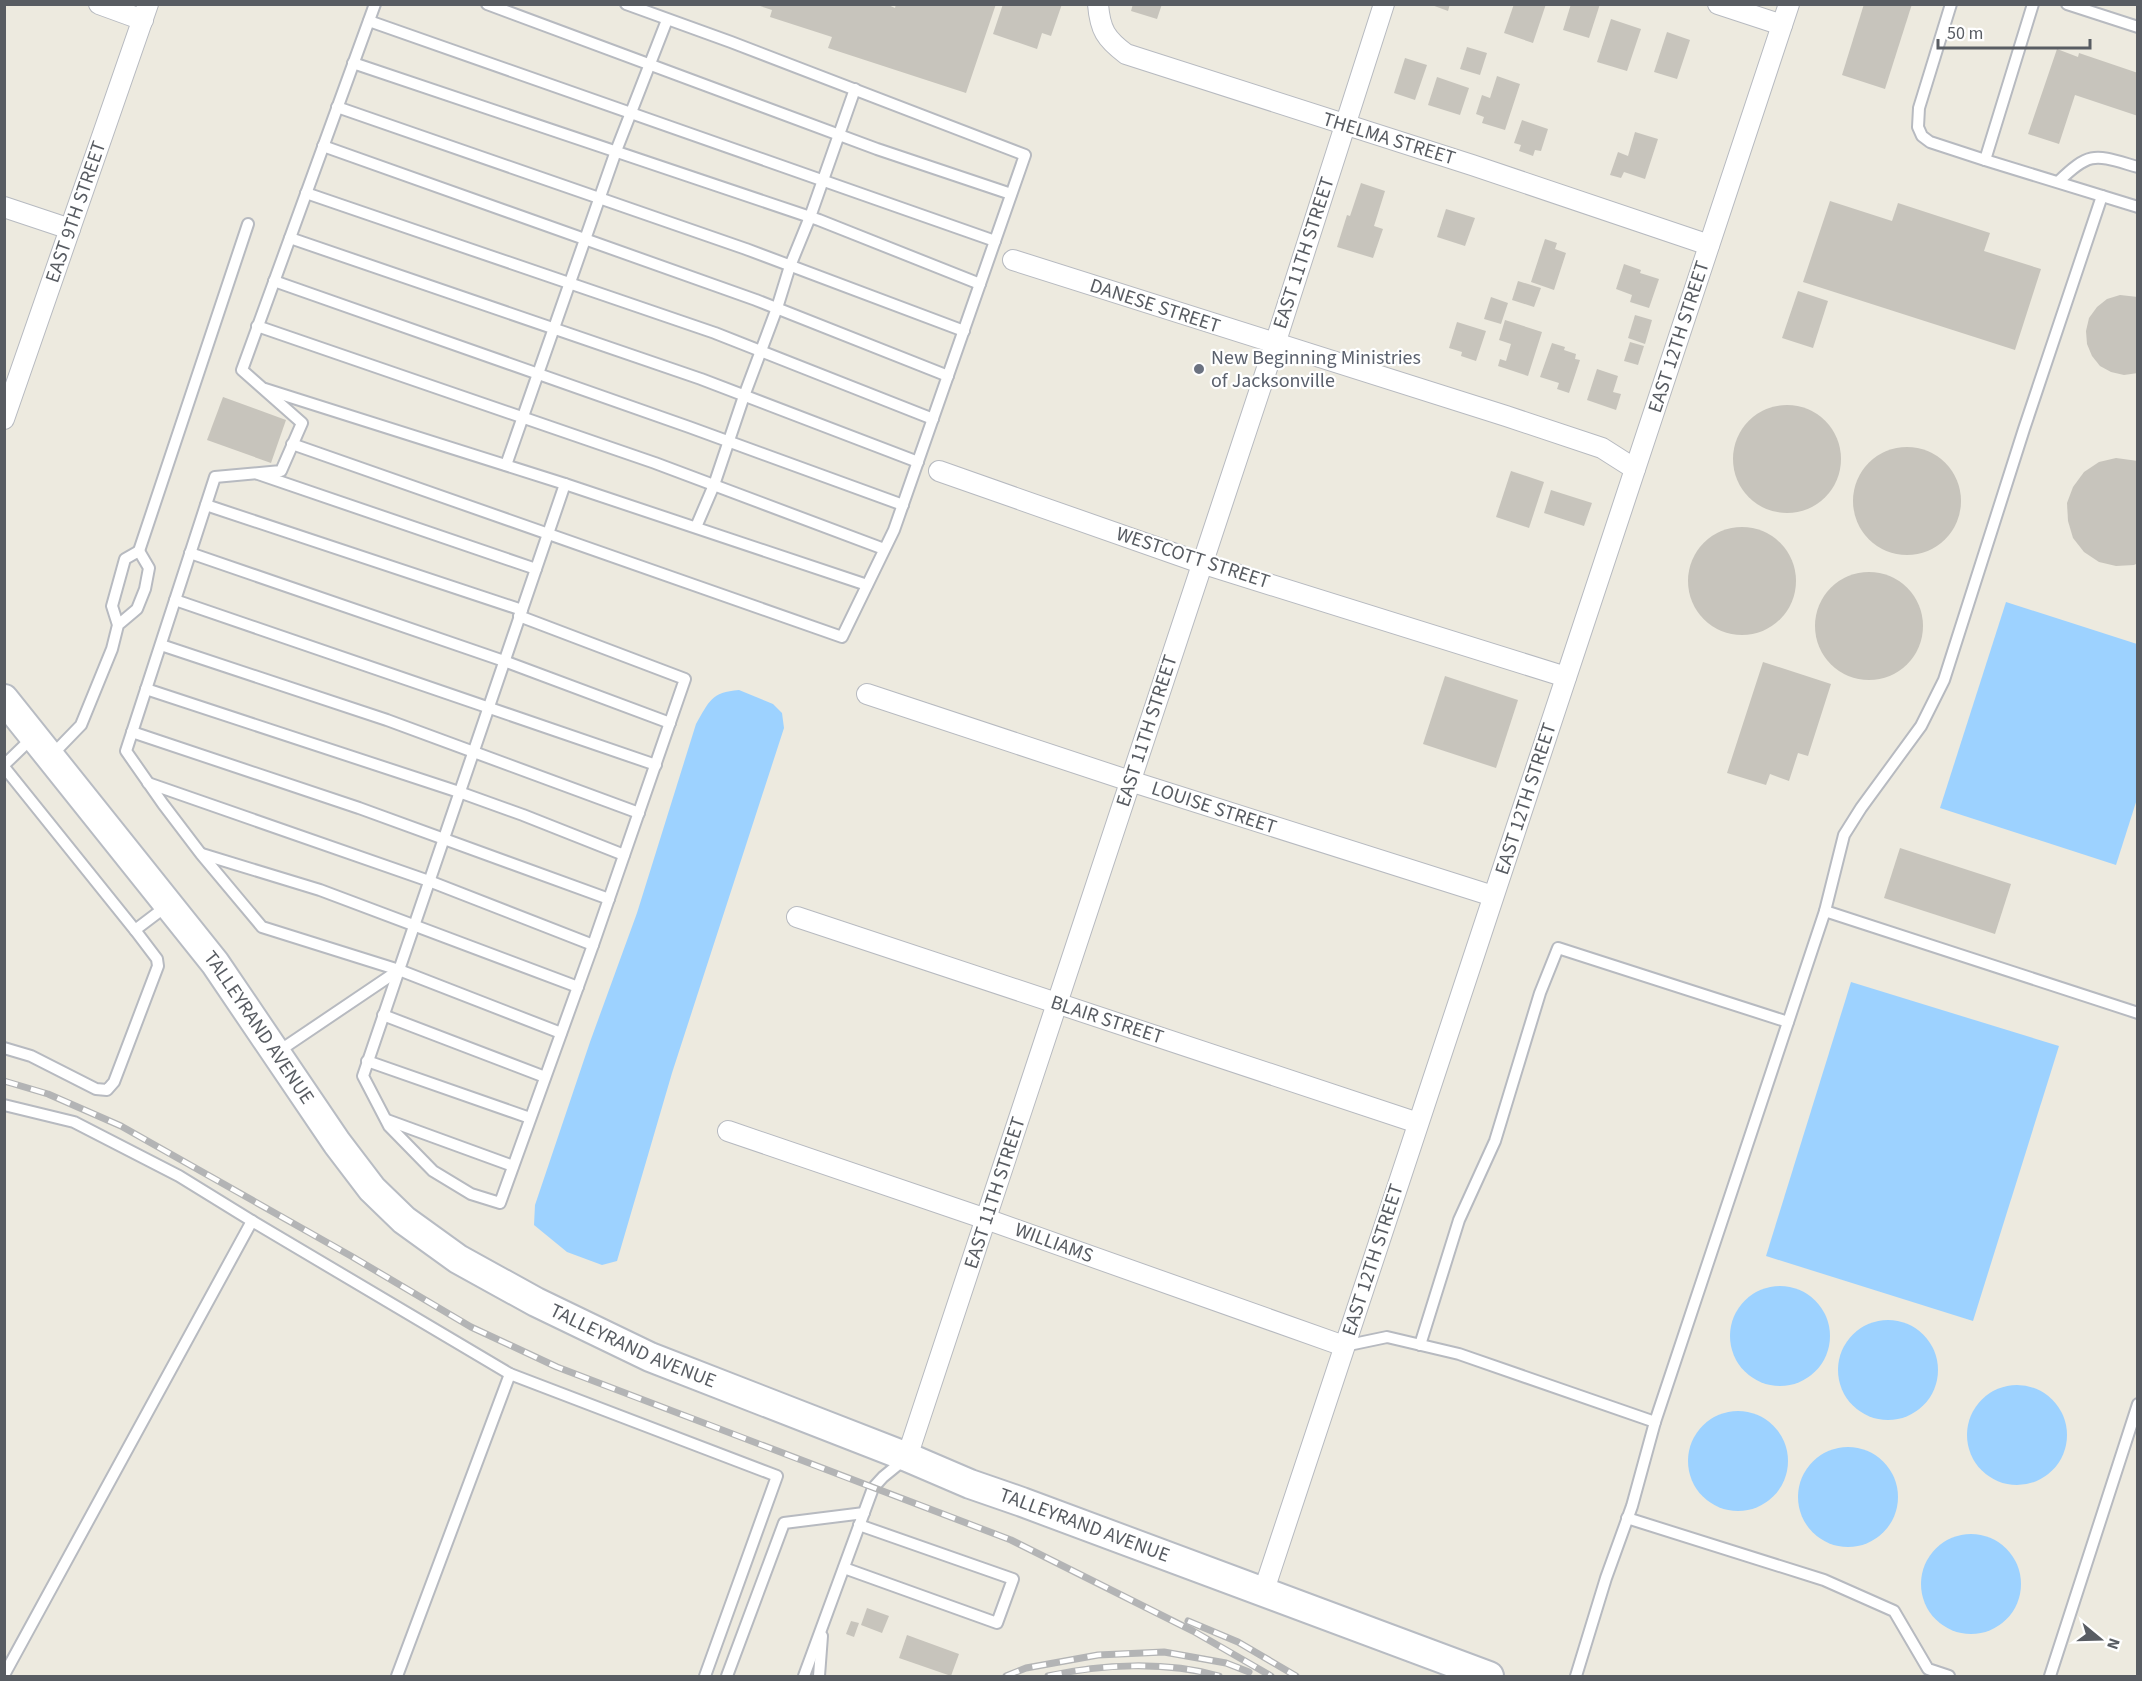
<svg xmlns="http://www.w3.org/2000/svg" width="2142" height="1681" viewBox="0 0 2142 1681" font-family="'Source Sans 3',sans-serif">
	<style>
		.water { fill: #9dd2ff }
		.building { fill: #c7c4bc }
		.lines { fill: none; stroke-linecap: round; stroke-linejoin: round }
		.lane-casing { stroke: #b7bac0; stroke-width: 14 }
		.street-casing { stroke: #b7bac0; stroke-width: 22 }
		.secondary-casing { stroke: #b8bcc3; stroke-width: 32 }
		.lane { stroke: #fff; stroke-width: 10 }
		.street { stroke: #fff; stroke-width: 20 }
		.secondary { stroke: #fff; stroke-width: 28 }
		.rail-casing { stroke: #b3b4b5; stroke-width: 7 }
		.rail { stroke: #fff; stroke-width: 4.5; stroke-dasharray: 14; stroke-linecap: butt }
		.worship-dot { fill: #6b7280; stroke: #fff; stroke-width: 2 }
		.labels { text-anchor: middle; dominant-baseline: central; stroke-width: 4.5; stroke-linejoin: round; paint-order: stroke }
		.street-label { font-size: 20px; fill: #585c62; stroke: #fff }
		.worship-label { font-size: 20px; fill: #5b616d; stroke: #fff; text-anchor: start }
	</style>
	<rect width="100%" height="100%" fill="#edeadf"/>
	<g class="water">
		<path d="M2006,602L2137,644V799L2116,865L1940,808Z"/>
		<path d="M739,690L773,704L782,713L784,728L672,1073L617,1261L602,1265L567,1252L534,1225L535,1205L590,1042L637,913L696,724C709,702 711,692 739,690Z"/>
		<path d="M1851,982L2059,1046L1973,1321L1766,1256Z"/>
		<circle cx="1780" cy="1336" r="50"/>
		<circle cx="1888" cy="1370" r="50"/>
		<circle cx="2017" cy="1435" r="50"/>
		<circle cx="1738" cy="1461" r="50"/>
		<circle cx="1848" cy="1497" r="50"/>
		<circle cx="1971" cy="1584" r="50"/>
	</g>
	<g class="building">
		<path d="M886,4L895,8L896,4H996L966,93L828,48L832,37L770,17L772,10L757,5Z"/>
		<path d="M1003,4H1062L1051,36L1042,33L1037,49L993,34Z"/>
		<path d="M1133,4H1162L1157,19L1131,11Z"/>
		<path d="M1429,4H1450L1448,11Z"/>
		<path d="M1514,4H1546L1533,43L1504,33Z"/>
		<path d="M1571,4H1600L1589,38L1563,30Z"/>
		<path d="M1864,4H1912L1885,89L1842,75Z"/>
		<path d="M1611,19L1641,29L1627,71L1597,62Z"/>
		<path d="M1667,32L1690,40L1677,79L1654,72Z"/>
		<path d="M1467,47L1487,53L1480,75L1460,69Z"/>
		<path d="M2057,49L2078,57L2079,53L2138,73V116L2075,95L2059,144L2028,134Z"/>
		<path d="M1405,58L1427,65L1415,100L1394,93Z"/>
		<path d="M1497,76L1520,84L1505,130L1482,123L1484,117L1476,114L1482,95L1490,98Z"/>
		<path d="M1437,77L1469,88L1460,115L1428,105Z"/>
		<path d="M1522,120L1548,129L1541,151L1535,150L1533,156L1519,151L1521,145L1514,143Z"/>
		<path d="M1635,132L1658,139L1645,179L1624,172L1621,178L1610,175L1618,152L1628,156Z"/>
		<path d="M1361,183L1385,191L1374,226L1383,229L1373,258L1337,247L1347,215L1350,216Z"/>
		<path d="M1830,201L1892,221L1898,203L1990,233L1984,251L2041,269L2015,350L1803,282Z"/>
		<path d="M1446,209L1475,218L1465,246L1437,237Z"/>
		<path d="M1545,239L1557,243L1555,249L1566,253L1554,290L1531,282Z"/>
		<path d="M1624,264L1641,270L1640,273L1659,279L1649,308L1630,302L1632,295L1616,289Z"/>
		<path d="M1518,281L1541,288L1534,307L1512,300Z"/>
		<path d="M1798,291L1828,301L1813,348L1782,338Z"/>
		<path d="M2120,295L2138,297V373L2124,375L2111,372L2100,366L2092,356L2087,344L2086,331L2089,318L2097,307L2107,299Z"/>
		<path d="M1491,297L1508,303L1501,324L1484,319Z"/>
		<path d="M1635,315L1652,320L1645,344L1628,338Z"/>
		<path d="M1505,320L1542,332L1528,376L1498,366L1500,359L1506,361L1511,344L1499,340Z"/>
		<path d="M1457,322L1486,331L1476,361L1461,356L1462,352L1449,348Z"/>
		<path d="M1630,342L1644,346L1638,365L1624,361Z"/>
		<path d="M1552,343L1565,347L1564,350L1576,354L1575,359L1580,360L1569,393L1557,389L1559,383L1540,377Z"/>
		<path d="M1597,369L1618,376L1613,392L1621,394L1616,410L1587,400Z"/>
		<path d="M223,397L286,420L271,463L207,440Z"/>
		<circle cx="1787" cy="459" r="54"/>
		<circle cx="1907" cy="501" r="54"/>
		<path d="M2116,458L2138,461V563L2134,565L2116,566L2099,562L2084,552L2073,538L2068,521L2067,503L2073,487L2084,472L2099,462Z"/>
		<path d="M1511,471L1544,482L1529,528L1496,517Z"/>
		<path d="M1551,490L1592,503L1584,526L1544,513Z"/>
		<circle cx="1742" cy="581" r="54"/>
		<circle cx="1869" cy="626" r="54"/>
		<path d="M1763,662L1831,684L1808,756L1798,753L1789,781L1770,774L1766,785L1727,773Z"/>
		<path d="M1445,676L1518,700L1496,768L1423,744Z"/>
		<path d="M1900,848L2011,884L1995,934L1884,898Z"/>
		<path d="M867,1608L889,1616L882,1633L861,1625Z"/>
		<path d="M851,1621L859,1623L854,1637L846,1634Z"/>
		<path d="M907,1635L959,1654L951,1676L899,1658Z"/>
	</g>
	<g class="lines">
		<defs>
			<g id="lane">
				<path d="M375,4L242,370L302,423L281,471L215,477L126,751L163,804L201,854L262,927L399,970L561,1033"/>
				<path d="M487,4L877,149L1011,194"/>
				<path d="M1951,4L1919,108L1918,127L1922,136L1930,142L1985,160"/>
				<path d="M2033,4L1985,160L2138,207"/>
				<path d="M2067,4L2138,27"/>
				<path d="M369,21L995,241"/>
				<path d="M353,63L819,220L980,284"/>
				<path d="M337,107L746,249L964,331"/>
				<path d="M323,146L756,300L948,376"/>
				<path d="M2058,182C2091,150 2095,155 2138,167"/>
				<path d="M306,193L715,333L933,419"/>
				<path d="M290,238L701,379L918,462"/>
				<path d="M274,281L689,427L903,505"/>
				<path d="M257,326L655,463L884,549"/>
				<path d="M265,389L565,484L867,585"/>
				<path d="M292,444L842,637L894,530L1025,155L731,42L626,4"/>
				<path d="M506,465L616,151L667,20"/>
				<path d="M258,474L536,569"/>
				<path d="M206,505L522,610"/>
				<path d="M696,527L714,485L744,396L777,308L790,266L810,217L855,89"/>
				<path d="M139,551L248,224"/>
				<path d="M190,553L504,661L670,723"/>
				<path d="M175,600L656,765"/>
				<path d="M161,645L387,720L639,813"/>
				<path d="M146,689L459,792L523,815L624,855"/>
				<path d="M132,732L359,808L609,899"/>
				<path d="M50,757L81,725L112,649L118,625L112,606L125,559L139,551L149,568L145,589L137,609L118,625"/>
				<path d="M4,765L32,738"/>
				<path d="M4,767L135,930L168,905"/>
				<path d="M148,783L429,881L593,945"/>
				<path d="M202,854L320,890L578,987"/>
				<path d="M1825,911L1844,835L1861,808L1921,726L1944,680L2024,429L2102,196"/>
				<path d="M399,970L363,1076L389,1126L433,1171L471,1194L500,1203L593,945L685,679L519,616"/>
				<path d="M383,1015L545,1077"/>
				<path d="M4,1048L31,1056L96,1089L107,1090L114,1082L158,966L157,959L135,930"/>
				<path d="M276,1053L399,970L565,484"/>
				<path d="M367,1061L530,1118"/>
				<path d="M4,1105L74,1122L179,1176L252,1221"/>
				<path d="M387,1120L513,1166"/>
				<path d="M1420,1345L1459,1220L1495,1141L1540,993L1558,948L1788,1022"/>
				<path d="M1344,1346L1387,1337L1459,1354L1655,1422"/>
				<path d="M1627,1518L1824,1580L1894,1611L1928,1669L1949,1676"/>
				<path d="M844,1568L997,1623L1013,1579L859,1525"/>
				<path d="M4,1675L252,1221L510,1374L777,1476L705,1676"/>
				<path d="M397,1676L510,1374"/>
				<path d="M727,1676L784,1523L864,1513"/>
				<path d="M804,1676L873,1488L883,1477L905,1459"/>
				<path d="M819,1676L822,1636"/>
				<path d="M1576,1676L1606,1578L1632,1506L1655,1422L1825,911L2138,1013"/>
				<path d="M2050,1676L2138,1404"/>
			</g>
			<g id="street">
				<path d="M99,4L143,20"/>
				<path d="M1098,4C1100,30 1106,39 1126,54L1472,165L1709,245"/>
				<path d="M1718,4L1782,25"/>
				<path d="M4,207L70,229"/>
				<path d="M1013,260L1506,416L1602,448L1635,469"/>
				<path d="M4,419L148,4"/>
				<path d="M939,471L1201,563L1566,677"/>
				<path d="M867,694L1130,781L1493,896"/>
				<path d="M797,917L1418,1123"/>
				<path d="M728,1131L986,1219L1344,1346"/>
				<path d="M907,1457L1275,344L1384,4"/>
				<path d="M1263,1593L1789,4"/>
			</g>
			<g id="secondary">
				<path id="s1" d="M4,699L215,963L337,1143L372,1189L404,1220L458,1259L536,1302L650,1357L907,1457L970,1484L1022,1502L1489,1676"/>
			</g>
		</defs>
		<use href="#lane" class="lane-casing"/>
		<use href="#street" class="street-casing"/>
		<use href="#secondary" class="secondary-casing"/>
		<use href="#lane" class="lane"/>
		<use href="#street" class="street"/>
		<use href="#secondary" class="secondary"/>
		<defs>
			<g id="rail">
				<path d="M4,1081L48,1094L121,1126L351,1256L471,1327L557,1367L1011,1540L1193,1631L1271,1676"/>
				<path d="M1188,1621L1238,1642L1296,1676"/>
				<path d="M1006,1676L1026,1668L1098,1655L1164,1652L1226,1663L1249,1672"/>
				<path d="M1048,1676C1102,1664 1165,1661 1219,1676"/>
			</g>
		</defs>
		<use href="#rail" class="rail-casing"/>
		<use href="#rail" class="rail"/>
	</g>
	<circle class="worship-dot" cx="1199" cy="369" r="6"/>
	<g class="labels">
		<g class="street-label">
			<text transform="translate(1389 139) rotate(17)">THELMA STREET</text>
			<text transform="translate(76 212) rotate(-71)">EAST 9TH STREET</text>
			<text transform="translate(1304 253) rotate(-72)">EAST 11TH STREET</text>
			<text transform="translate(1155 306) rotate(18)">DANESE STREET</text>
			<text transform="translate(1679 337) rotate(-72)">EAST 12TH STREET</text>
			<text transform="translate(1193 558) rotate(18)">WESTCOTT STREET</text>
			<text transform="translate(1147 731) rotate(-72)">EAST 11TH STREET</text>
			<text transform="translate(1526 799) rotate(-72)">EAST 12TH STREET</text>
			<text transform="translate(1214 808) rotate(18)">LOUISE STREET</text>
			<text transform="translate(1107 1020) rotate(18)">BLAIR STREET</text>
			<text stroke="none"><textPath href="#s1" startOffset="416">TALLEYRAND AVENUE</textPath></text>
			<text transform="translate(995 1193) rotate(-72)">EAST 11TH STREET</text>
			<text transform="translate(1054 1243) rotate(20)">WILLIAMS</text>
			<text transform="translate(1373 1260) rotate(-72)">EAST 12TH STREET</text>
			<text stroke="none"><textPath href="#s1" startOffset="920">TALLEYRAND AVENUE</textPath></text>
			<text stroke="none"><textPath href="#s1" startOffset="1406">TALLEYRAND AVENUE</textPath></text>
		</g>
		<g class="worship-label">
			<text x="1211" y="358">New Beginning Ministries<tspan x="1211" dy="23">of Jacksonville</tspan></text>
		</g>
	</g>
	<rect width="2142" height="1681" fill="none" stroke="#585c62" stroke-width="12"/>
	<g transform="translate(2100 1639) rotate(109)" stroke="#ffffff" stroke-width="4.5" paint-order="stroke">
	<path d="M0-4.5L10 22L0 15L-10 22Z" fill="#585c62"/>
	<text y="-9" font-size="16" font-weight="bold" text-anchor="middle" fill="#585c62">N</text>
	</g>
	<path d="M1938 39v9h152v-9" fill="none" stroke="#585c62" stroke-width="3"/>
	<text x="1947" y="39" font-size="18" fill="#585c62" stroke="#ffffff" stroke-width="4.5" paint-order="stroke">50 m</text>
</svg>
